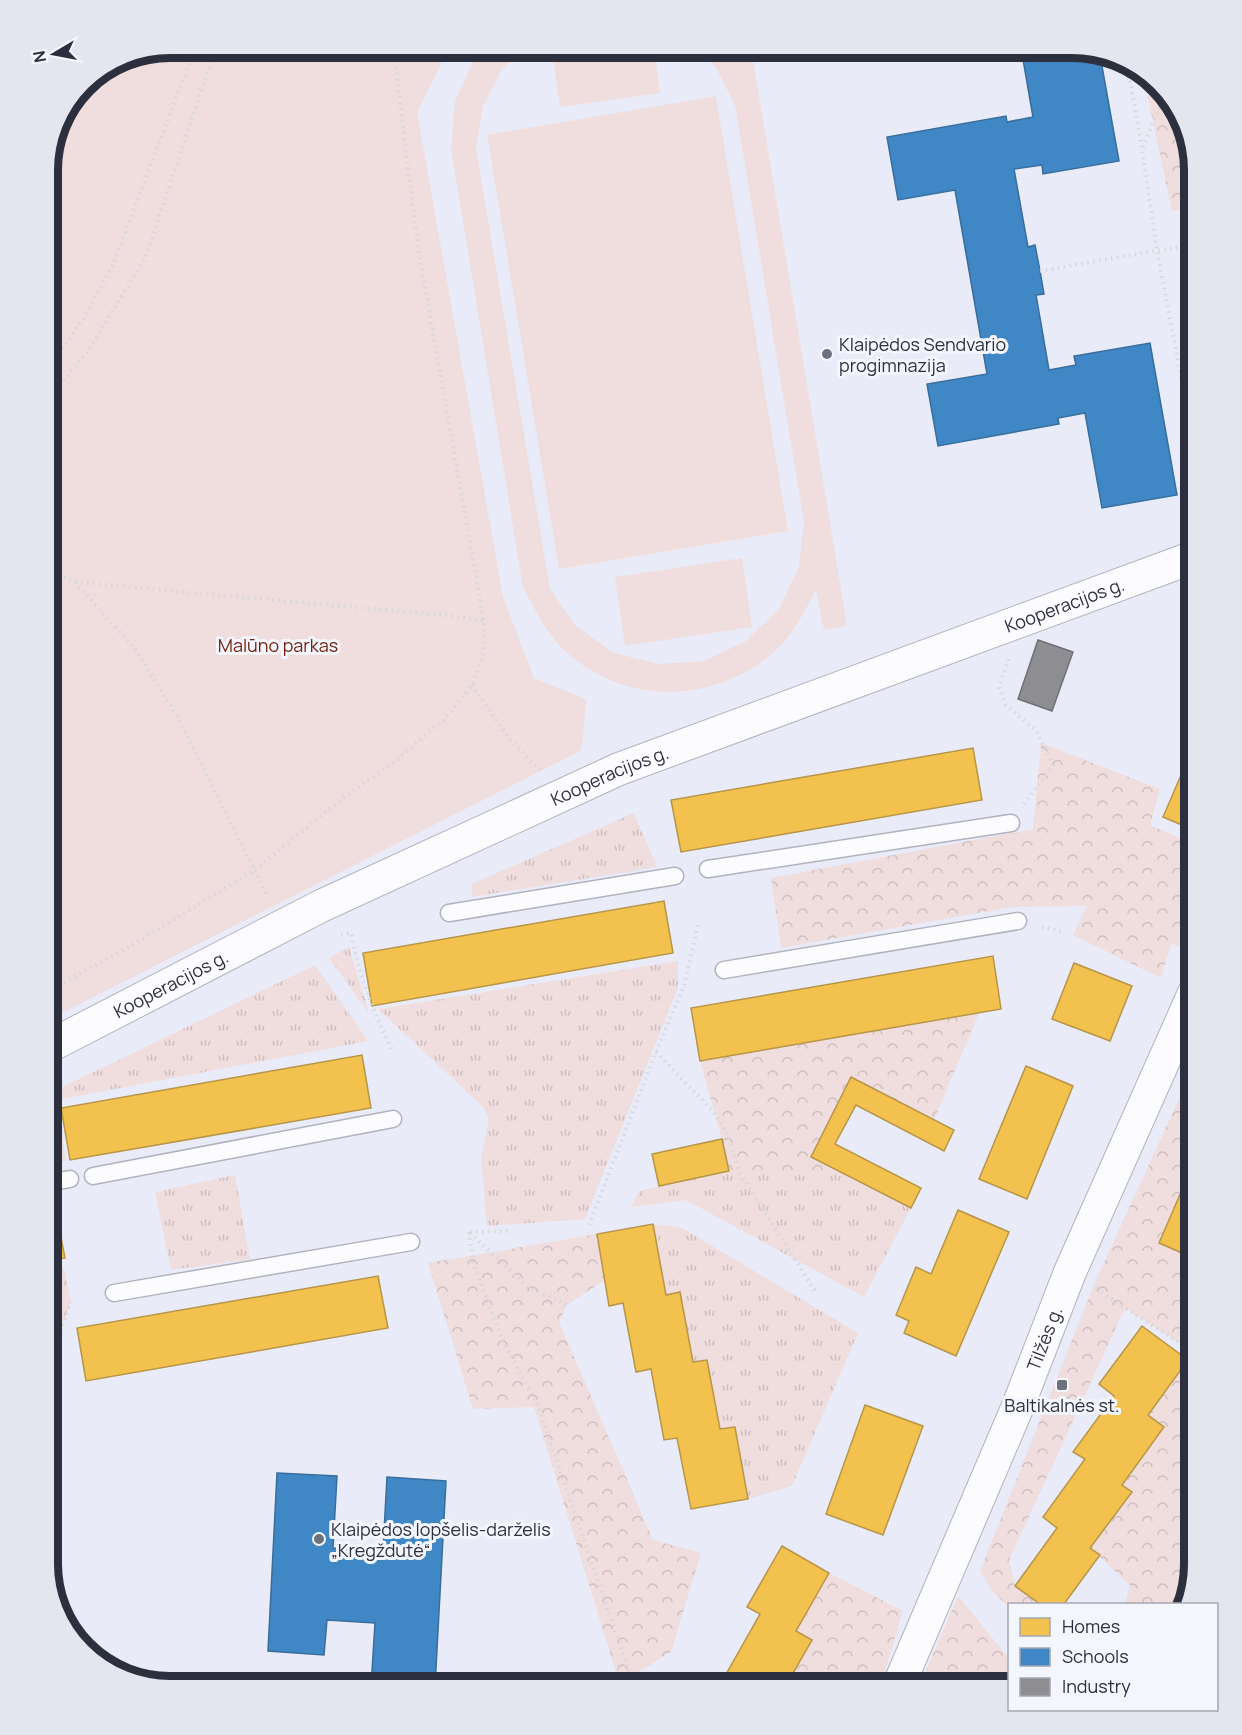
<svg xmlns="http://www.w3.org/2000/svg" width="1242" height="1735" viewBox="0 0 1242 1735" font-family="Manrope,sans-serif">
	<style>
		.grass { fill: url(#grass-tufts) }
		.forest { fill: url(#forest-crowns) }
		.green { fill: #f0dddd }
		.homes { fill: #f2c14e; stroke: #b79549; stroke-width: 1.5 }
		.schools { fill: #3f88c5; stroke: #396d9c; stroke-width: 1.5 }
		.industry { fill: #8d8d92; stroke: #707178; stroke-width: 1.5 }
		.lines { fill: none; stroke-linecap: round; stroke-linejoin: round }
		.lane-casing { stroke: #b0b3be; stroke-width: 19 }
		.street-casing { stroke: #b0b3be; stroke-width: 34 }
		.path { stroke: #d6d8db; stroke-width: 4; stroke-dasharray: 1.5 4.5; stroke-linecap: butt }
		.lane { stroke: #fcfcfe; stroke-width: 16 }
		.street { stroke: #fcfcfe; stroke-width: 32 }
		.poi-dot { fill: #6e717e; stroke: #f4f6fe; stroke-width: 2 }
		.labels { text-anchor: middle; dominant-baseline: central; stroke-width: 6; stroke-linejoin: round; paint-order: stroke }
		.poi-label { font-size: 18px; fill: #2c2f3d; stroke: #f4f6fe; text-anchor: start }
		.street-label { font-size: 18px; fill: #2c2f3d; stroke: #f4f6fe }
		.park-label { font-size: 18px; fill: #741f09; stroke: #f4f6fe }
		.rim { fill: none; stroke: #2c2f3d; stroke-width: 8 }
	</style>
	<defs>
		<pattern id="grass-tufts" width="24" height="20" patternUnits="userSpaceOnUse" patternTransform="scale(1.5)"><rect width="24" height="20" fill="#f0dddd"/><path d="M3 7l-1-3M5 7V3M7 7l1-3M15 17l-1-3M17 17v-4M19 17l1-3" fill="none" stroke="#cebebf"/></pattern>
		<pattern id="forest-crowns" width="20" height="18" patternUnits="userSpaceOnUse" patternTransform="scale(1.5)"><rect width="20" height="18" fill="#f0dddd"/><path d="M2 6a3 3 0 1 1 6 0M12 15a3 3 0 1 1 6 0" fill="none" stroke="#cebebf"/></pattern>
	</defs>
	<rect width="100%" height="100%" fill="#e9ecf8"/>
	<g class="grass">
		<path d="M634,813L657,867L472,897V884Z"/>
		<path d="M349,947L369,1013L329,958Z"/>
		<path d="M678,961V988L585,1219L487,1226L481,1158L489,1119L483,1107L378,1009Z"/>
		<path d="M315,965L368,1041L57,1100L66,1161H60L48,1139V1094Z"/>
		<path d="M729,1171L740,1174L843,1173L911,1208L864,1297L686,1200L631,1207L640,1191Z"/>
		<path d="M235,1175L250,1259L171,1270L155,1192Z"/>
		<path d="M653,1224L682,1228L858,1333L792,1486L748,1499L735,1427L720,1429L693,1362L679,1292L666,1295Z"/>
		<path d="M64,1267L71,1302L61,1329L53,1366L48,1377V1270Z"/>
	</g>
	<g class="forest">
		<path d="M1143,75L1177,109L1194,171V208L1172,211Z"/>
		<path d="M1194,261V329L1180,263Z"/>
		<path d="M1041,743L1160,789L1150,825L1194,844V875L1189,890L1194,894V953L1171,943L1161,978L1073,935L1087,906L1012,907L781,948L771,878L1033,829Z"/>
		<path d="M979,1013L934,1120L851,1078L811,1156L843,1173L740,1174L729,1171L722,1139L700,1061Z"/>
		<path d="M1194,1066V1162L1159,1243L1194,1258V1564L1183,1604H1125L1130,1585L1090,1548L1132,1492L1122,1485L1164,1427L1148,1415L1188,1360L1192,1351L1125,1308L1009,1560L1015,1586L1040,1604H1010L1009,1608L991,1589L980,1571L1093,1287Z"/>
		<path d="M597,1234L605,1280L567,1305L559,1322L653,1540L701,1553L671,1652L632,1676L620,1685L534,1407L473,1409L428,1263Z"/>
		<path d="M829,1573L903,1611L880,1687H785L812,1640L796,1631Z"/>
		<path d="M958,1596L1009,1658V1687H919Z"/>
	</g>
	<g class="green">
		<path d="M171,48H449L417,112L503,597L534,678L586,699L582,750L48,1020V163L61,117L90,79L124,57Z"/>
		<path d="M483,48H523L502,69L483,106L476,148L550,589L576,626L614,653L659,664L704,661L746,641L779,609L799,567L804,521L735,105L716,68L696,48H751L847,626L824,630L816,590C804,612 793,636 773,653C713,704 625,706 565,651C546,633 535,610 523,587L451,149L455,101L475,57Z"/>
		<path d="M571,48H654L660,93L560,107L552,51Z"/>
		<path d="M716,96L788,531L559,569L487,135Z"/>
		<path d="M742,558L752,627L625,646L615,577Z"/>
	</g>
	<g class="homes">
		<path d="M973,748L982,800L681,852L671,800Z"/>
		<path d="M1191,752L1194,753V830L1163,817Z"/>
		<path d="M664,901L673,953L372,1006L363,953Z"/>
		<path d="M993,956L1001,1009L700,1061L691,1008Z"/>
		<path d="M1074,963L1132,986L1110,1041L1052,1019Z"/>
		<path d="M362,1055L371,1108L70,1160L61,1108Z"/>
		<path d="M1026,1066L1073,1086L1027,1199L979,1179Z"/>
		<path d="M851,1077L954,1130L944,1151L856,1105L835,1144L921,1188L911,1208L811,1157Z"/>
		<path d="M722,1139L729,1171L659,1186L652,1154Z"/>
		<path d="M1194,1162V1258L1159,1243Z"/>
		<path d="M55,1205L65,1258L48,1260V1206Z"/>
		<path d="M958,1210L1009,1232L956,1356L904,1333L909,1321L896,1315L916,1267L931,1274Z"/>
		<path d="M653,1224L666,1295L680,1292L693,1362L707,1360L720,1429L735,1427L748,1499L691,1509L677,1438L664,1440L651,1369L636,1372L623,1303L609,1306L597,1234Z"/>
		<path d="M378,1276L388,1328L86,1381L77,1328Z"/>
		<path d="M1142,1326L1188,1360L1148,1415L1164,1427L1122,1485L1132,1492L1090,1548L1100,1555L1064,1604H1040L1015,1586L1057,1528L1043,1517L1085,1459L1073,1452L1114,1396L1099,1384Z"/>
		<path d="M865,1405L923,1426L883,1535L826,1514Z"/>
		<path d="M782,1546L829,1573L796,1631L812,1640L785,1687H739L740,1685L725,1676L760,1614L747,1607Z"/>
	</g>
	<g class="schools">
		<path d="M1021,48H1079L1100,55L1119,161L1043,174L1042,165L1014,169L1028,247L1035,245L1040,271L1044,294L1036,295L1049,370L1076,365L1074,356L1150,343L1177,495L1102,508L1085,413L1058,418L1059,424L938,446L927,384L987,374L955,190L898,200L887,137L1006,116L1007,122L1033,117Z"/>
		<path d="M277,1473L337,1476L333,1548L383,1550L387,1477L446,1481L435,1687H371L375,1623L327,1620L324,1655L268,1651Z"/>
	</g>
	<path class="industry" d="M1038,640L1073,652L1052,711L1018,699Z"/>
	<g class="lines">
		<defs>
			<g id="lane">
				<path d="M708,869L1011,823"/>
				<path d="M449,913L675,876"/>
				<path d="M724,970L1018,921"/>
				<path d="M93,1176L393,1119"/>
				<path d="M48,1183L70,1179"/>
				<path d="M114,1293L411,1242"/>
			</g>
			<g id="street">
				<path id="s1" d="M48,1047L321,906L619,769L1194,557"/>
				<path id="s2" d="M898,1687L1018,1406L1070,1272L1194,993"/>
			</g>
		</defs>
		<use href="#lane" class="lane-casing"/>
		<use href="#street" class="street-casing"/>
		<g class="path">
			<path d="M1127,63L1142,148"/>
			<path d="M1164,96L1142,150L1157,250L1194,446"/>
			<path d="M1040,271L1194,244"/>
			<path d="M48,368L84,318L113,265L195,48"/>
			<path d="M48,399L88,351L145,259L204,82L217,48"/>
			<path d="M48,569L75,582L451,616L484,621"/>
			<path d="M75,582L134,648L174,711L268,897"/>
			<path d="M1009,659L999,686L1006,705L1036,731L1053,765L1024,804"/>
			<path d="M472,685L508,737L541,771"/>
			<path d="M1042,927L1063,932"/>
			<path d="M341,935L351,933C360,977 373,1012 393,1052"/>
			<path d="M48,991L125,949L255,870L343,798L389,766L445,719L472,685L483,656L484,621L419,253L393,48"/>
			<path d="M656,1052L713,1111L728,1135L740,1174L817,1294"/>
			<path d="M589,1225L656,1052L684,986L699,922"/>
			<path d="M469,1232L473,1262L502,1339L539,1408L627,1666L637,1687"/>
			<path d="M470,1232L510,1231"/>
			<path d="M470,1233L526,1286L567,1305"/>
			<path d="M1096,1289L1194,1352"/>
			<path d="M48,1377L53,1366L61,1329L71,1302"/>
		</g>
		<use href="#lane" class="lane"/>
		<use href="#street" class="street"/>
	</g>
	<g class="poi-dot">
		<circle cx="827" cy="354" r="6"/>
		<rect x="1056" y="1379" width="12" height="12" rx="3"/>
		<circle cx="319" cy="1539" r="6"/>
	</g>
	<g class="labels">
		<g class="poi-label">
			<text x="839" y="344">Klaipėdos Sendvario<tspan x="839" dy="21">progimnazija</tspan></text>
			<text x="1062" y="1405" text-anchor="middle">Baltikalnės st.</text>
			<text x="331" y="1529">Klaipėdos lopšelis-darželis<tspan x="331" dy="21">„Kregždutė“</tspan></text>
		</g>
		<g class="street-label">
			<text stroke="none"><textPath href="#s1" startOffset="1110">Kooperacijos g.</textPath></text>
			<text stroke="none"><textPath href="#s1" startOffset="624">Kooperacijos g.</textPath></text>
			<text stroke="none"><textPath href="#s1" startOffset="138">Kooperacijos g.</textPath></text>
			<text stroke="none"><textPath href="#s2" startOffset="378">Tilžės g.</textPath></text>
		</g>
		<g class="park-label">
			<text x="278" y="645">Malūno parkas</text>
		</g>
	</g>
	<path d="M0 0H1242V1735H0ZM170 58H1072A112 112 0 0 1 1184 170V1564A112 112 0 0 1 1072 1676H170A112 112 0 0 1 58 1564V170A112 112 0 0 1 170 58Z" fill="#e4e6ef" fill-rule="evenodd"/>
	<path class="rim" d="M170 58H1072A112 112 0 0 1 1184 170V1564A112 112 0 0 1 1072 1676H170A112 112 0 0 1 58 1564V170A112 112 0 0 1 170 58Z"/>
	<rect x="1008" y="1603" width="210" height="108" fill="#f4f6fe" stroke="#a4a6b1" stroke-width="1.5"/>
	<rect x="1020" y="1618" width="30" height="18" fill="#f2c14e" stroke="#a4a6b1" stroke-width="1.5"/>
	<text x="1062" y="1633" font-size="18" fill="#2c2f3d">Homes</text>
	<rect x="1020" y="1648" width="30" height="18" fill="#3f88c5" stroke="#a4a6b1" stroke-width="1.5"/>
	<text x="1062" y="1663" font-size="18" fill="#2c2f3d">Schools</text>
	<rect x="1020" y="1678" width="30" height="18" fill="#8d8d92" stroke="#a4a6b1" stroke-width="1.5"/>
	<text x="1062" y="1693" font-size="18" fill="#2c2f3d">Industry</text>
	<g transform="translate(54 54) rotate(260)" stroke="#f4f6fe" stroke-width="4.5" paint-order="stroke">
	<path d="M0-4.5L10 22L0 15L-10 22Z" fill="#2c2f3d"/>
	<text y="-9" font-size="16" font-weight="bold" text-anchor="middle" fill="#2c2f3d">N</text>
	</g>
</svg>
